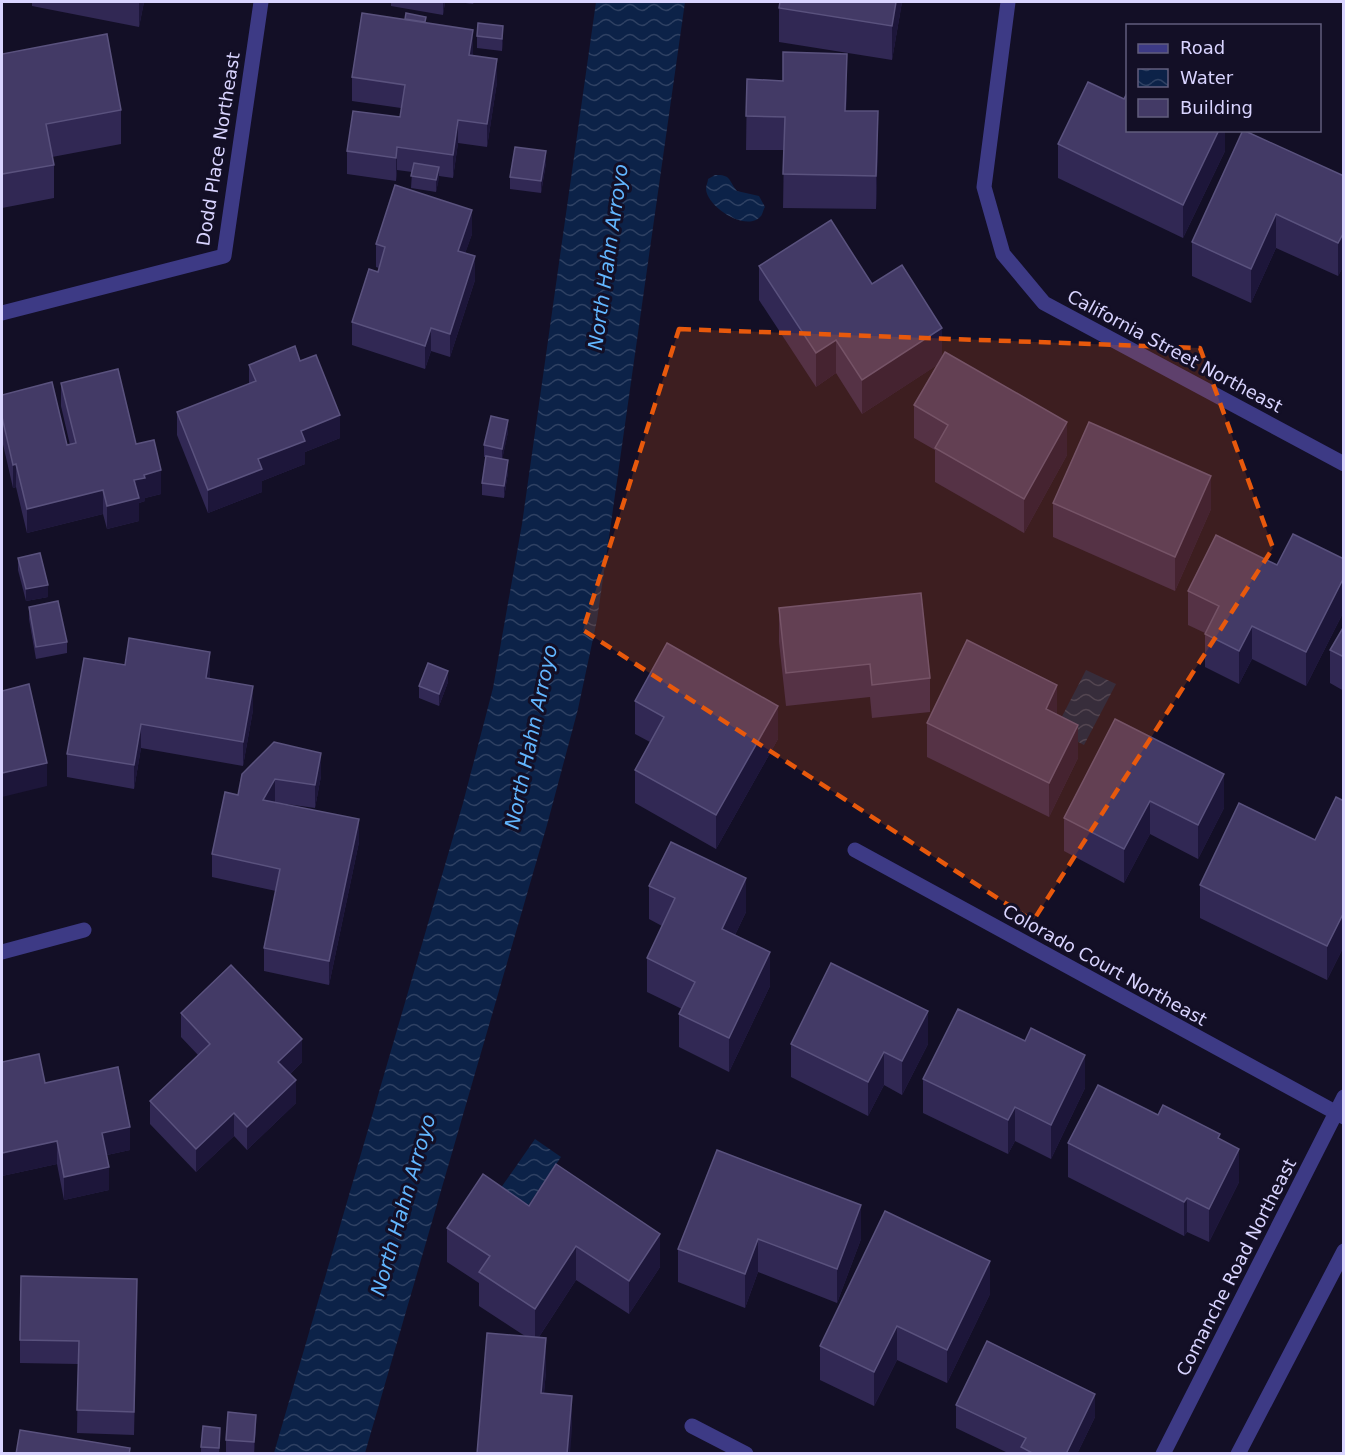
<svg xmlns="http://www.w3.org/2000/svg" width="1345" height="1455" viewBox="0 0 1345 1455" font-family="'DejaVu Sans',sans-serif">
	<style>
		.water { fill: url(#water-waves) }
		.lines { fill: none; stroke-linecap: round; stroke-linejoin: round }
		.minor { stroke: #3d3a85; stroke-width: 15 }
		.tertiary { stroke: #3d3a85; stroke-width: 15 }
		.wall { fill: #312854 }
		.shaded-wall { fill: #1d163a }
		.building { fill: #433a66; stroke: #5a527e; stroke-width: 1.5 }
		.marked { fill: #e8590c; fill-opacity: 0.2; stroke: #e8590c; stroke-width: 4.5; stroke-dasharray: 12 8; stroke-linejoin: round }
		.labels { text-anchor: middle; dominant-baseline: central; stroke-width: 6; stroke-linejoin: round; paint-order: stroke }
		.street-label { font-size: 18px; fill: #d9d4ff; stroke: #130f26 }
		.water-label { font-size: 20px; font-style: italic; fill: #62b6ff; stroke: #130f26 }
	</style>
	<defs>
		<pattern id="water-waves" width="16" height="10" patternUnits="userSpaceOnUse" patternTransform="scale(1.5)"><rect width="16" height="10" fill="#0c2248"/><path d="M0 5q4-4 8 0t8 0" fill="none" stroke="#2f4163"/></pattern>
	</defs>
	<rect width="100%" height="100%" fill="#130f26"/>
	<g class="water">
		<path d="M596,2H685L611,523L597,620L578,709L547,825L365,1453H274L463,803L493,688L522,524Z"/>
		<path d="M715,175C731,174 729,181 737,191L759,196L765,207C764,208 762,215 761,216C747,233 707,207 706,189C706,185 708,182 708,179Z"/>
		<path d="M1086,670L1116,684L1084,745L1055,730Z"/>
		<path d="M535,1139L561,1157L525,1210L498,1192Z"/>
	</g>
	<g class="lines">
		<g class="minor">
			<path d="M1008,2L984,187L1003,254L1044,303L1344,464"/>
			<path d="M2,313L224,256L261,2"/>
			<path d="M855,850L1344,1117"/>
			<path d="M2,952L84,930"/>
			<path d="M692,1426L746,1454"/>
		</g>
		<g class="tertiary">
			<path d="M1163,1454L1344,1097"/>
			<path d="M1238,1454L1344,1251"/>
		</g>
	</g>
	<g class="wall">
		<path d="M32,2H144L139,27L32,6Z"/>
		<path d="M391,2H445L443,15L391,6Z"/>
		<path d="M458,2H474L473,4Z"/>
		<path d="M780,2H902L892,60L779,42V8Z"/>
		<path d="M426,23L473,53L472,56L497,82L487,147L458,143L453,178L439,176L436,192L411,188L412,172L397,170L396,181L347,174V151L400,117L401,108L352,101V77Z"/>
		<path d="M477,36L503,38L502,51L477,48Z"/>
		<path d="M2,54L121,110V144L52,157L54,165V198L2,208Z"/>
		<path d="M747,79L847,87L846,111L878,145L876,209L783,208L784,150H746Z"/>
		<path d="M1124,99L1225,130V151L1183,238L1058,178V144Z"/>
		<path d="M546,163L541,193L510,189V177Z"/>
		<path d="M1344,176V265L1338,276L1276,248L1251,303L1192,276V242Z"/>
		<path d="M472,234L465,253L475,280L450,357L431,351L425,369L352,345V322L379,268L376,267V244Z"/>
		<path d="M759,266L872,284L942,356L1067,455L1024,533L935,482V450L914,438V405L937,365L862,414L836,373L816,387L759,300Z"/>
		<path d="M1344,316V354L1342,353V320Z"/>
		<path d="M300,361L340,438L305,452V464L262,481V492L208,513L177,435V412L249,384V365Z"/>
		<path d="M61,383L136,444L161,494L145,498V501L139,503V521L107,529L103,514L27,533L16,487L13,488L2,440V395L67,445H70L61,406Z"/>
		<path d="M508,432L502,459L508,472L504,498L482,495V483L486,457H484V445Z"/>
		<path d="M1053,503L1211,509L1175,591L1053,537Z"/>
		<path d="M18,558L48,597L26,601L18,570Z"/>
		<path d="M1344,559V611L1306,686L1252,659L1239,684L1205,667V633L1188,625V591L1277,565Z"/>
		<path d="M29,607L67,642V653L36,659L29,619Z"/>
		<path d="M779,608L930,678V712L872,718L870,697L786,706L779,642Z"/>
		<path d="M1344,626V691L1330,683V650Z"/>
		<path d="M125,665L210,675L209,679L253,710L243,766L141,748L134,789L67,777V754Z"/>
		<path d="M448,682L439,706L419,698V686Z"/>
		<path d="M635,701L778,739L716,849L635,803V770L650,742L635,734Z"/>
		<path d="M1057,715L1078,758L1049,817L927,757V723Z"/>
		<path d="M1115,719L1224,808L1198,859L1150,834L1124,883L1064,851V818Z"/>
		<path d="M242,774L321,776L315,808L279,803L359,842L329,985L264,971V948L276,891L212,877V854L238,795Z"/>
		<path d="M1344,801V946L1327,980L1200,918V885L1315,840Z"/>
		<path d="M649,886L746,912L735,935L770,986L729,1072L679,1047V1014L682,1009L647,992V958L662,926L649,919Z"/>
		<path d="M181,1013L302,1062L290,1074L296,1103L247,1150L234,1136L196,1172L150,1124V1101L198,1055L181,1037Z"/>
		<path d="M791,1044H928L902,1095L884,1085L868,1116L791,1077Z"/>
		<path d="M2,1062L45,1083L130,1150L107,1155L109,1190L64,1200L57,1164L2,1176Z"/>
		<path d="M923,1079L1085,1088L1051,1159L1015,1141L1008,1154L923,1113Z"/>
		<path d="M1158,1115L1220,1139L1239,1182L1209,1242L1187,1232L1184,1236L1068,1177V1143Z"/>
		<path d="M717,1150L861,1239L837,1303L758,1272L745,1308L678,1282V1249Z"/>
		<path d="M529,1206L660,1267L629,1314L576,1280L539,1337L546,1371L544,1393L572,1429L477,1454L525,1336L479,1306V1283L447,1262V1228Z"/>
		<path d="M990,1294L947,1383L897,1360L874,1406L820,1380V1346Z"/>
		<path d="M137,1302L134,1435L77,1433L78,1364L20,1363V1340Z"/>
		<path d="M956,1405L1095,1417L1077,1454H1010L956,1428Z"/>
		<path d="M256,1427L254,1454L226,1452V1440Z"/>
		<path d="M220,1440L219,1454H201V1447Z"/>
	</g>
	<g class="shaded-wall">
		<path d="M139,2H144L139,27Z"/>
		<path d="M443,2H445L443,15Z"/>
		<path d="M896,2H902L892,60V26Z"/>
		<path d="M503,26V38L502,51V39Z"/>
		<path d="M473,30V53L469,78V55Z"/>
		<path d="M847,54V87L845,144V111Z"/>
		<path d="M497,59V82L487,147V124Z"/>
		<path d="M878,111V145L876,209V176Z"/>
		<path d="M458,120V143L453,178V155Z"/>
		<path d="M1219,130H1225V151L1183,238V205Z"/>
		<path d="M397,147V170L396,181V158Z"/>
		<path d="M546,151V163L541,193V181Z"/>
		<path d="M439,167V179L436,192V180Z"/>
		<path d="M472,210V234L458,274V251Z"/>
		<path d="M1276,214V248L1251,303V269Z"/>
		<path d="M1344,232V265L1338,276V243Z"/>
		<path d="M475,256V280L450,357V334Z"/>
		<path d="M431,328V351L425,369V346Z"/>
		<path d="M942,328V362L862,414V380Z"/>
		<path d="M836,340V373L816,387V353Z"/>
		<path d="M340,415V438L305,452V464L262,481V492L208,513V490L258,459L301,431Z"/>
		<path d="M508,420V432L502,461V449Z"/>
		<path d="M1067,422V455L1024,533V499Z"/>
		<path d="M508,460V472L504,498V486Z"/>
		<path d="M16,464V487L13,488V465Z"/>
		<path d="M161,470V494L145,498V501L139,503V521L107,529V506L134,480L144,475Z"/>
		<path d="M1211,476V509L1175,591V557Z"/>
		<path d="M103,490V514L27,533V509Z"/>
		<path d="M1344,577V611L1306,686V652Z"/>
		<path d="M48,585V597L26,601V589Z"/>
		<path d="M1252,626V659L1239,684V651Z"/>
		<path d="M210,652V675L206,702V678Z"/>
		<path d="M448,671V682L439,706V694Z"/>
		<path d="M1057,685V718L1046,709Z"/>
		<path d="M253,686V710L243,766V742Z"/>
		<path d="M778,706V739L716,849V815Z"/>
		<path d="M141,724V748L134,789V765Z"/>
		<path d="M1078,725V758L1049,817V783Z"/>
		<path d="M321,753V776L315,808V785Z"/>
		<path d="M47,763V786L2,797V773Z"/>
		<path d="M1224,774V808L1198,859V825Z"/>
		<path d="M275,779V803L263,800Z"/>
		<path d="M1150,801V834L1124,883V849Z"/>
		<path d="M359,819V842L329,985V961Z"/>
		<path d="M746,878V912L722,962V929Z"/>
		<path d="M1344,912V946L1327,980V946Z"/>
		<path d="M770,952V986L729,1072V1038Z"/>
		<path d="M928,1011V1044L902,1095V1061Z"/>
		<path d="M302,1039V1062L278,1085V1062Z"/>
		<path d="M884,1052V1085L868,1116V1082Z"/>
		<path d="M1085,1055V1088L1051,1159V1125Z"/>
		<path d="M296,1080V1103L247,1150V1127Z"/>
		<path d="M1015,1107V1141L1008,1154V1120Z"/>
		<path d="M234,1113V1136L196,1172V1149Z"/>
		<path d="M130,1127V1150L102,1156V1133Z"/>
		<path d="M57,1141V1164L2,1176V1153Z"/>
		<path d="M1239,1149V1182L1209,1242V1209Z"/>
		<path d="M109,1167V1190L64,1200V1177Z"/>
		<path d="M1187,1198V1232L1184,1236V1202Z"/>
		<path d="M861,1205V1239L837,1303V1269Z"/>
		<path d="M660,1234V1267L629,1314V1281Z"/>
		<path d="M758,1239V1272L745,1308V1274Z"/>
		<path d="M576,1246V1280L535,1343V1309Z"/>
		<path d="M990,1261V1294L947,1383V1350Z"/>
		<path d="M897,1326V1360L874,1406V1372Z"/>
		<path d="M546,1338V1371L541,1427V1393Z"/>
		<path d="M1095,1394V1417L1077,1454H1066Z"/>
		<path d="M572,1396V1429L570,1454H567Z"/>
		<path d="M256,1415V1427L254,1454V1442Z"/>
	</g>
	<g class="building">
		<path d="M780,2H896L892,26L779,8Z"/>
		<path d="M362,13L473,30L469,55L497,59L487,124L458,120L453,155L397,147L396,158L347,151L353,111L400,117L405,85L352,77Z"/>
		<path d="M406,13L426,17L425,22L405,19Z"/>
		<path d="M478,23L503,26L502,39L477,36Z"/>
		<path d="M107,34L121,110L46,124L54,165L2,174V54Z"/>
		<path d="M783,52L847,54L845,111H878L876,176L783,174L785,117L746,116L747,79L783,81Z"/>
		<path d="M1088,82L1124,99L1128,91V130H1219L1183,205L1058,144Z"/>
		<path d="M1243,130L1344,176V232L1338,243L1276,214L1251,269L1192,242Z"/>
		<path d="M515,147L546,151L541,181L510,177Z"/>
		<path d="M414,163L439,167L436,180L411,176Z"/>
		<path d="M395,185L472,210L458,251L475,256L450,334L431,328L425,346L352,322L369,269L378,272L385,247L376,244Z"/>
		<path d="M831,220L872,284L902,265L942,328L862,380L836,340L816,353L759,266Z"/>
		<path d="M295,346L300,361L316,355L340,415L301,431L305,441L258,459L262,469L208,490L177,412L256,381L249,365Z"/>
		<path d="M945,352L1067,422L1024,499L935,448L948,425L914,405Z"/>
		<path d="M118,369L136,444L154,440L161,470L144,475L145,478L134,480L139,498L107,506L103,490L27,509L16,464L13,465L2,417V395L52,382L67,445L76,443L61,383Z"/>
		<path d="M491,416L508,420L502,449L484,445Z"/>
		<path d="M1089,422L1211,476L1175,557L1053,503Z"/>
		<path d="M486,456L508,460L504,486L482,483Z"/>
		<path d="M1293,534L1344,559V577L1306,652L1252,626L1239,651L1205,634L1219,606L1188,591L1216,535L1277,565Z"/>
		<path d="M40,553L48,585L26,589L18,558Z"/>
		<path d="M921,593L930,678L872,685L870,664L786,673L779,608Z"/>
		<path d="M58,601L67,642L36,647L29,607Z"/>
		<path d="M1344,626V657L1330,650Z"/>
		<path d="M129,638L210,652L206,678L253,686L243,742L141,724L134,765L67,754L84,658L125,665Z"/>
		<path d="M967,640L1057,685L1046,709L1078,725L1049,783L927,723Z"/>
		<path d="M667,643L778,706L716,815L635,770L664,717L635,701Z"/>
		<path d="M428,663L448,671L439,694L419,686Z"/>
		<path d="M29,684L47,763L2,773V691Z"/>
		<path d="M1115,719L1224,774L1198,825L1150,801L1124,849L1064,818Z"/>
		<path d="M274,742L321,753L315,785L275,779L263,800L359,819L329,961L264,948L280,869L212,854L225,792L238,795L242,774Z"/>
		<path d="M1336,797L1344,801V912L1327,946L1200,885L1239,803L1315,840Z"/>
		<path d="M671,842L746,878L722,929L770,952L729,1038L679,1014L695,982L647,958L675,898L649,886Z"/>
		<path d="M831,963L928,1011L902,1061L884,1052L868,1082L791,1044Z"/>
		<path d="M231,965L302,1039L278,1062L296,1080L247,1127L234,1113L196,1149L150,1101L210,1044L181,1013Z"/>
		<path d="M958,1009L1025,1041L1031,1028L1085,1055L1051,1125L1015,1107L1008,1120L923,1079Z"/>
		<path d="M39,1054L45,1083L118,1067L130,1127L102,1133L109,1167L64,1177L57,1141L2,1153V1062Z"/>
		<path d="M1098,1085L1158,1115L1163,1105L1220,1134L1218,1138L1239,1149L1209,1209L1187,1198L1184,1202L1068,1143Z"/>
		<path d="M717,1150L861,1205L837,1269L758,1239L745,1274L678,1249Z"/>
		<path d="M556,1164L660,1234L629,1281L576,1246L535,1309L479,1272L490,1256L447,1228L483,1174L529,1206Z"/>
		<path d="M885,1211L990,1261L947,1350L897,1326L874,1372L820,1346Z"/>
		<path d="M21,1276L137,1279L134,1412L77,1410L79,1341L20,1340Z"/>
		<path d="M487,1333L546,1338L541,1393L572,1396L567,1454H477Z"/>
		<path d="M987,1341L1095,1394L1066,1454H1034L1021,1447L1026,1438L956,1405Z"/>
		<path d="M228,1412L256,1415L254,1442L226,1440Z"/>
		<path d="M203,1426L220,1428L219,1448L201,1447Z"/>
		<path d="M20,1430L130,1448L129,1454H16Z"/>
	</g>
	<path class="marked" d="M679,329L1200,348L1273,548L1033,921L583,630Z"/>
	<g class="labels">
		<g class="street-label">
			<text transform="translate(218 149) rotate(-81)">Dodd Place Northeast</text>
			<text transform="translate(1175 351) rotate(28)">California Street Northeast</text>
			<text transform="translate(1105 965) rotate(29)">Colorado Court Northeast</text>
			<text transform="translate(1236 1267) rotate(-63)">Comanche Road Northeast</text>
		</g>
		<g class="water-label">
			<text transform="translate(608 257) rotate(-82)">North Hahn Arroyo</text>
			<text transform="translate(531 737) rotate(-78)">North Hahn Arroyo</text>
			<text transform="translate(403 1205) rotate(-74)">North Hahn Arroyo</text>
		</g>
	</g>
	<rect width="1345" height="1455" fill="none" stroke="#d9d4ff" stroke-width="6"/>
	<rect x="1126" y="24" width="195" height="108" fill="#130f26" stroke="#625e7d" stroke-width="1.5"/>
	<rect x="1138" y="44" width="30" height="9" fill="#3d3a85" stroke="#625e7d" stroke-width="1.5"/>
	<text x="1180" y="54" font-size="18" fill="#d9d4ff">Road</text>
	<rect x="1138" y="69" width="30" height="18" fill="url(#water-waves)" stroke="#625e7d" stroke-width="1.5"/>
	<text x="1180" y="84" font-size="18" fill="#d9d4ff">Water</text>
	<rect x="1138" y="99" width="30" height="18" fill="#433a66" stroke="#625e7d" stroke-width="1.5"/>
	<text x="1180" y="114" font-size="18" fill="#d9d4ff">Building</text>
</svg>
